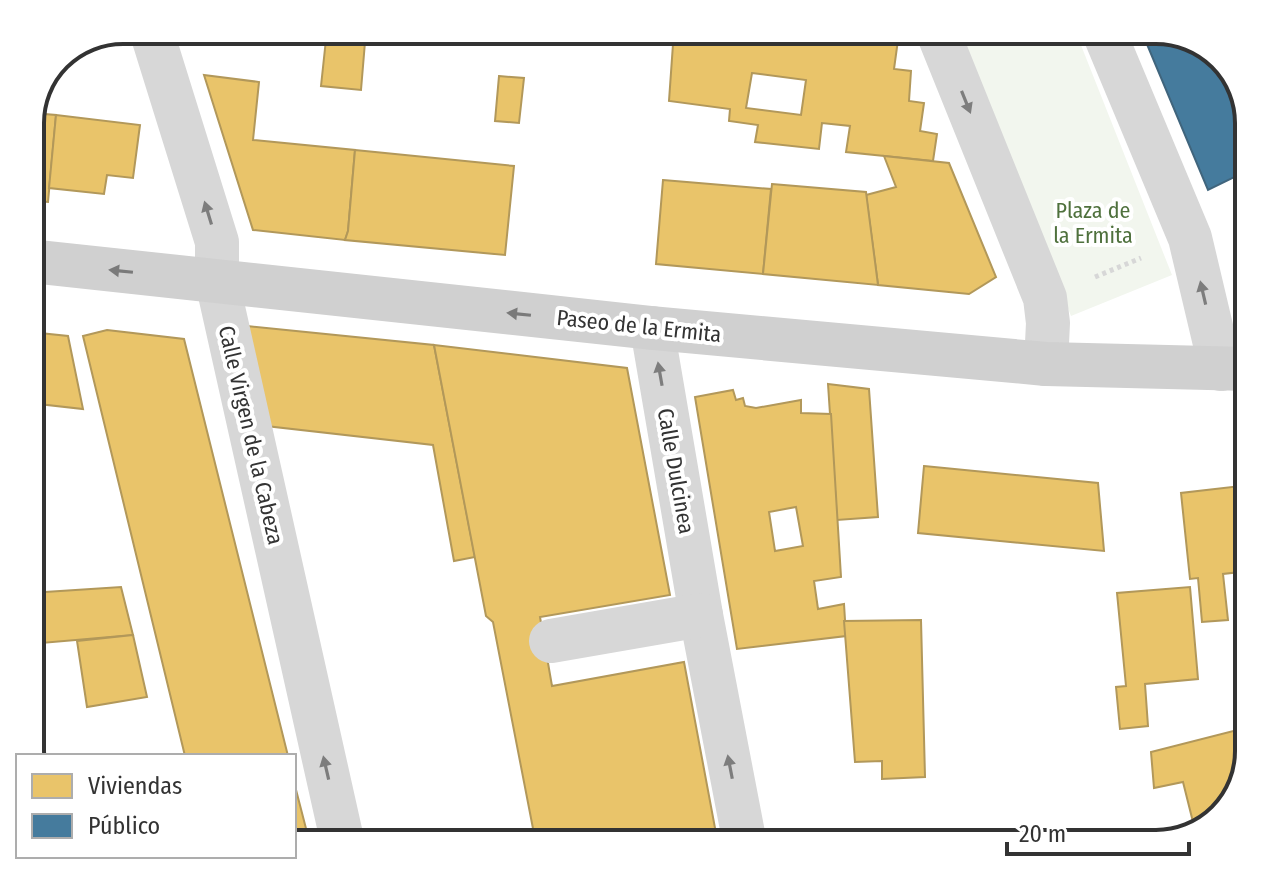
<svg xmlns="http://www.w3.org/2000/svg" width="1279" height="874" viewBox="0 0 1279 874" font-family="'Fira Sans Condensed',sans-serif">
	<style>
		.green { fill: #f2f6ee }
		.homes { fill: #e9c46a; stroke: #b2985a; stroke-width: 2; fill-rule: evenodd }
		.public { fill: #457b9d; stroke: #40657d; stroke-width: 2 }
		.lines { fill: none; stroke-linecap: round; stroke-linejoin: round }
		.path { stroke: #d7d7d7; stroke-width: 5; stroke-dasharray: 4 4; stroke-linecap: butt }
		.street { stroke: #d7d7d7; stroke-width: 44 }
		.secondary { stroke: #d0d0d0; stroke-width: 44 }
		.oneway { fill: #7d7d7d }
		.oneway2 { fill: #7a7a7a }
		.labels { text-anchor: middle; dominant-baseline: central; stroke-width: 8; stroke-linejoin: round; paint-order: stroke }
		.park-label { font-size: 22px; fill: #4f713d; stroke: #fff }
		.street-label { font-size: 22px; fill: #333; stroke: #fff }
		.rim { fill: none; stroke: #333; stroke-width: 4 }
	</style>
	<rect width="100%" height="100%" fill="#fff"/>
	<path class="green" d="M958,30H1075L1172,275L1071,316Z"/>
	<g class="homes">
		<path d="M327,30H366L361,90L321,86Z"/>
		<path d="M674,30H866L895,34L898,40L894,69L911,71L909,101L924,103L920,131L937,134L933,161L846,152L850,126L822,123L819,149L755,142L758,125L729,121L730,109L669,101ZM752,73L806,80L801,115L746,108Z"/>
		<path d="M204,75L259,82L253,140L355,150L348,231L345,240L253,230Z"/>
		<path d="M499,76L524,78L519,123L495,121Z"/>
		<path d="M32,113L56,115L48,202L37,201V187L30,186Z"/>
		<path d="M56,115L140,125L133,178L107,175L104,194L49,188Z"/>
		<path d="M355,150L514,166L505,255L345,240L348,231Z"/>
		<path d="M884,156L949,163L996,277L969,294L878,285L866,195L896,187Z"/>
		<path d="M663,180L771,189L763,274L656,264Z"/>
		<path d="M772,184L866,192L878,285L763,274Z"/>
		<path d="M247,326L434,345L475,557L454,561L433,445L266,426Z"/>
		<path d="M107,330L184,339L288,756H185L83,336Z"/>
		<path d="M30,332L68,336L83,409L30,403Z"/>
		<path d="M434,345L627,368L670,595L540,617L552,686L684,662L718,844H536L493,622L486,616Z"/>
		<path d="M828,384L869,389L878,517L837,520Z"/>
		<path d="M733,390L736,400L743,398L745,406L756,408L801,400V413L831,414L841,577L814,581L818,609L844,604L846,636L737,649L695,397ZM796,507L803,546L775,551L769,512Z"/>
		<path d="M924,466L1098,483L1104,551L918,533Z"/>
		<path d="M1249,485V571L1223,574L1228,620L1202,622L1198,578L1190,579L1181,493Z"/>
		<path d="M121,587L133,635L30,644V593Z"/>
		<path d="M1190,587L1198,679L1145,684L1148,726L1120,729L1116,687L1126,686L1117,593Z"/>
		<path d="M921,620L925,777L882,779V761L855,762L844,621Z"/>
		<path d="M133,635L147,697L87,707L77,641Z"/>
		<path d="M1249,727V752L1233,803L1208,827L1195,830L1183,782L1154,788L1151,752Z"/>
		<path d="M294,782L310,844H294Z"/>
	</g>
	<path class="public" d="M1141,30H1156L1208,46L1249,117V170L1208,190Z"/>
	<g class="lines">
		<path class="path" d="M1095,277L1141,258"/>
		<g class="street">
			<path d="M151,30L217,242V281L343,844"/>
			<path d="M937,30L1045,298L1048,323L1046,364"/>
			<path d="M1103,30L1190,238L1221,369"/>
			<path d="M652,328L701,615L745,844"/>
			<path d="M551,641L701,615"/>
		</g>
		<path class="secondary" d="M30,261L652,328L1046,364L1249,369"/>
	</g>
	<defs><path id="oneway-solid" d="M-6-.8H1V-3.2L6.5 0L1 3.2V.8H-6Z" transform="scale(2)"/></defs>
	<g class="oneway">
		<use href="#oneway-solid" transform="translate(966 102) rotate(68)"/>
		<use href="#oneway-solid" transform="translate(208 213) rotate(-107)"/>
		<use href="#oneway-solid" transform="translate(1203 293) rotate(-103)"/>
		<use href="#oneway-solid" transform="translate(660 374) rotate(-100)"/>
		<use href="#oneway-solid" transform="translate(730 767) rotate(-101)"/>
		<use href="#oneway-solid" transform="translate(326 768) rotate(-103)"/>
	</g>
	<g class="oneway2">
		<use href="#oneway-solid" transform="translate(121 271) rotate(-174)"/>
		<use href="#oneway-solid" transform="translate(519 314) rotate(-174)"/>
	</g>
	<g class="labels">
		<g class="park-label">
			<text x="1093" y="210">Plaza de<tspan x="1093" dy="25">la Ermita</tspan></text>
		</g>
		<g class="street-label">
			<text transform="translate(639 326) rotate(6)">Paseo de la Ermita</text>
			<text transform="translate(251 435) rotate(77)">Calle Virgen de la Cabeza</text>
			<text transform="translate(676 471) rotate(80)">Calle Dulcinea</text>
		</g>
	</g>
	<path d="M0 0H1279V874H0ZM123 44H1156A79 79 0 0 1 1235 123V751A79 79 0 0 1 1156 830H123A79 79 0 0 1 44 751V123A79 79 0 0 1 123 44Z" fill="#fff" fill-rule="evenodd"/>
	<path class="rim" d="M123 44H1156A79 79 0 0 1 1235 123V751A79 79 0 0 1 1156 830H123A79 79 0 0 1 44 751V123A79 79 0 0 1 123 44Z"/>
	<rect x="16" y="754" width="280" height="104" fill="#ffffff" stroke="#adadad" stroke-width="2"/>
	<rect x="32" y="774" width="40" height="24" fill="#e9c46a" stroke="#adadad" stroke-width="2"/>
	<text x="88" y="794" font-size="24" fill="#333333">Viviendas</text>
	<rect x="32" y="814" width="40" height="24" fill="#457b9d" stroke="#adadad" stroke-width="2"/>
	<text x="88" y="834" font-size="24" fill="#333333">Público</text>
	<path d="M1007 842v12h182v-12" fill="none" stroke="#333333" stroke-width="4"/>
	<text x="1019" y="842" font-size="24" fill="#333333" stroke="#ffffff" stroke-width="6" paint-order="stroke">20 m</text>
</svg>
